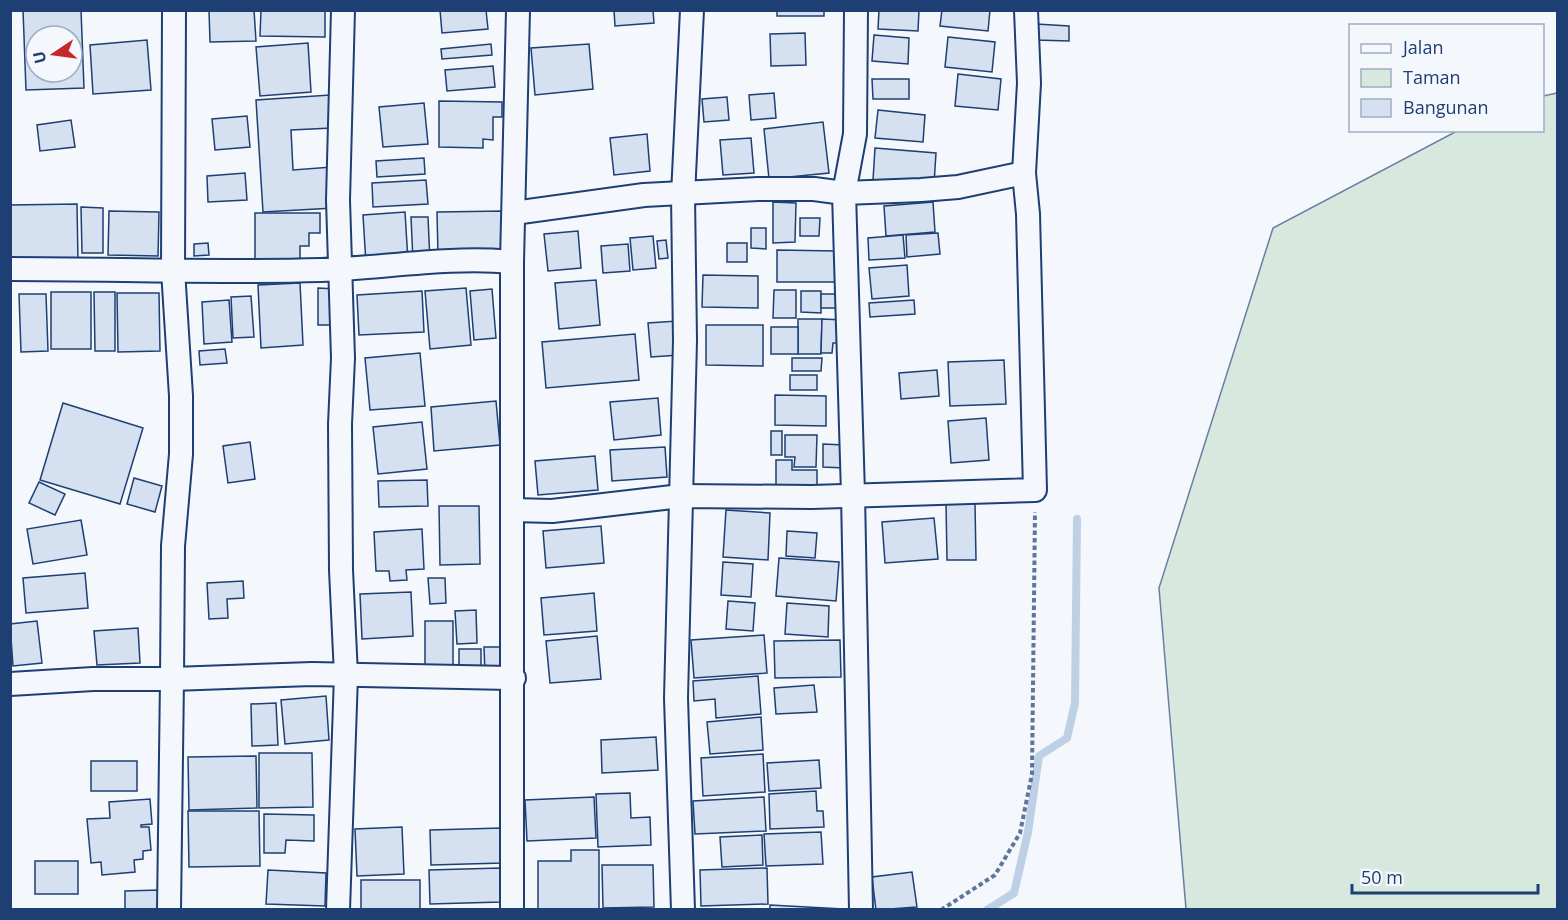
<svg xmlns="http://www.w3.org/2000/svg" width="1568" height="920" viewBox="0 0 1568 920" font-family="'Open Sans',sans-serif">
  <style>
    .green { fill: #d7e8df; stroke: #687fa3; stroke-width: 1.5 }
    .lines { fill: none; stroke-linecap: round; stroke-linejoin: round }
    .stream { stroke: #bed0e5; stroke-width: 8 }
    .building { fill: #d5e0f0; stroke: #1d3f73; stroke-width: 1.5; fill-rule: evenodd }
    .street-casing { stroke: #1d3f73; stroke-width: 26 }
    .path { stroke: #5e769c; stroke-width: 4; stroke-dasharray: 4.5 3; stroke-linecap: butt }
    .street { stroke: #f4f7fb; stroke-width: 22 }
  </style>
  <rect width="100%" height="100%" fill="#f4f7fb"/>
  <polygon class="green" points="1557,93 1557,909 1186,909 1159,588 1273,228 1457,131 1542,130 1543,96"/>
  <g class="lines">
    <polyline class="stream" points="987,910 1014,893 1028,832 1039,756 1067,738 1075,703 1077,519"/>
  </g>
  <g class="building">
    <path d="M 23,10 L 81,10 L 84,88 L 26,90 ZM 36,36 L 72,36 L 72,72 L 36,72 Z"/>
    <polygon points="209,10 254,10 256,41 210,42"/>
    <polygon points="261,10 325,10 325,37 260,36"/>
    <polygon points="440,10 486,10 488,29 442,33"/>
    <polygon points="614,10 653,10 654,23 615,26"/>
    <rect x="777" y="10" width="47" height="6"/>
    <polygon points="879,10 919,10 918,31 878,29"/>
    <polygon points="942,10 990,10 988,31 940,26"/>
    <polygon points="1036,24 1069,26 1069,41 1035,40"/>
    <polygon points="805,33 806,65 771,66 770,34"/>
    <polygon points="874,35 909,38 908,64 872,61"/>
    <polygon points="948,37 995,42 992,72 945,67"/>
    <polygon points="147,40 151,90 93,94 90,45"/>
    <polygon points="308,43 311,92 260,96 256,47"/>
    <polygon points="491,44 492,55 442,59 441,49"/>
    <polygon points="589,44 593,89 535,95 531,48"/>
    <polygon points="493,66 495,87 447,91 445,70"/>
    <polygon points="958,74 1001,79 998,110 955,106"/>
    <polygon points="872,79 909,79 909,99 873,99"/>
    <polygon points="774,93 776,118 751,120 749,95"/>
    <polygon points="330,95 332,128 291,130 293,170 332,167 334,208 263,212 256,100"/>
    <polygon points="727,97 729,120 704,122 702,99"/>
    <polygon points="439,101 502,102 502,117 493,117 493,140 483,139 483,148 439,147"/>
    <polygon points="424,103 428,144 383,147 379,107"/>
    <polygon points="878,110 925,115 923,142 875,138"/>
    <polygon points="247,116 250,147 215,150 212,119"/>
    <polygon points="71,120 75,147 40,151 37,125"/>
    <polygon points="823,122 829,173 769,179 764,129"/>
    <polygon points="647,134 650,171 614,175 610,138"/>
    <polygon points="751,138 754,173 723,175 720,140"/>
    <polygon points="875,148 936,153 934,184 873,180"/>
    <polygon points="424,158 425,174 377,177 376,161"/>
    <polygon points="245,173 247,200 208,202 207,176"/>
    <polygon points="426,180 428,204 373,207 372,183"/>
    <polygon points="773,202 796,203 795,242 773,243"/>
    <polygon points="933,202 935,232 886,236 884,206"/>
    <polygon points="77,204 78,261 11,262 10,205"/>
    <polygon points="81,207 103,208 103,253 82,253"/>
    <polygon points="109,211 159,212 158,256 108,255"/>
    <polygon points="504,211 504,255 438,255 437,212"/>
    <polygon points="405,212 408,261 366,264 363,215"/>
    <polygon points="255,213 320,213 320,233 309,233 309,246 300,246 300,259 255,259"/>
    <polygon points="411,217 428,217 430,261 413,261"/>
    <polygon points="800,218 820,218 819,236 800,236"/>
    <polygon points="751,228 766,228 766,249 751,248"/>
    <polygon points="578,231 581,268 548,271 544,234"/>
    <polygon points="938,233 940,254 907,257 906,235"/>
    <polygon points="903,235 905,258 869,260 868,238"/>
    <polygon points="653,236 656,268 633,270 630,238"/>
    <polygon points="666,240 668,258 659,259 657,241"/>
    <polygon points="208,243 209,255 194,256 194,244"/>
    <rect x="727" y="243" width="20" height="19"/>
    <polygon points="628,244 630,271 603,273 601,246"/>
    <polygon points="777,250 837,251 837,282 777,282"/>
    <polygon points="907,265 909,296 872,299 869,268"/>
    <polygon points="703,275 758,276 758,308 702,307"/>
    <polygon points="596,280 600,325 559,329 555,283"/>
    <polygon points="300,283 303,345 261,348 258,285"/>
    <polygon points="318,288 336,289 336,325 318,325"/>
    <polygon points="466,288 471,345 430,349 425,291"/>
    <polygon points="492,289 496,338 474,340 470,291"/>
    <polygon points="774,290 796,290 796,318 773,318"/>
    <polygon points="422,291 424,332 359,335 357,295"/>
    <polygon points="801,291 821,291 821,313 801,312"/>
    <rect x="51" y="292" width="40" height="57"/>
    <polygon points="94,292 115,292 115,351 95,351"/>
    <polygon points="117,293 159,293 160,351 118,352"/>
    <polygon points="19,294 46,294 48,351 21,352"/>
    <rect x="821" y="294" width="17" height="14"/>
    <polygon points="251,296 254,337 233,338 231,297"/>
    <polygon points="229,300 232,342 204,344 202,302"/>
    <polygon points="914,300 915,314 870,317 869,303"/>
    <polygon points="798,319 822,319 821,354 798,354"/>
    <polygon points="822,319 844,320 844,343 833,343 832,353 821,353"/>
    <polygon points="677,321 680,355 651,357 648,323"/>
    <polygon points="706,325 763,325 763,366 706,365"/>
    <rect x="771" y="327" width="27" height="27"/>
    <polygon points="635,334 639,380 546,388 542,342"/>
    <polygon points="225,349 227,363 200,365 199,351"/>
    <polygon points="420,353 425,406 370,410 365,358"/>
    <polygon points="792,358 822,358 821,371 792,371"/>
    <polygon points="1004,360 1006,404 950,406 948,362"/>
    <polygon points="937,370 939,396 901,399 899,373"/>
    <rect x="790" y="375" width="27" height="15"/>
    <polygon points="775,395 826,396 826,426 775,425"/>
    <polygon points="658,398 661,435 614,440 610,402"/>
    <polygon points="496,401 500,445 434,451 431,407"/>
    <polygon points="63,403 143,428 120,504 40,480"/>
    <polygon points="986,418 989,460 951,463 948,421"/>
    <polygon points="422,422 427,469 378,474 373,427"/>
    <rect x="771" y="431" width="11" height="24"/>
    <polygon points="785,435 817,435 816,467 794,467 795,457 785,457"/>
    <polygon points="250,442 255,479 228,483 223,446"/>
    <polygon points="823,444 844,445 844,468 823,467"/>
    <polygon points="665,447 667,477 612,481 610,450"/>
    <polygon points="595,456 598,490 538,495 535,461"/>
    <polygon points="776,460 792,460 792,470 817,470 817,485 776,485"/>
    <polygon points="134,478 162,486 155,512 127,504"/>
    <polygon points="427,480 428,506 379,507 378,481"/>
    <polygon points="39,482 65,494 55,515 29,503"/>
    <polygon points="946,503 975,503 976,560 947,560"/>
    <polygon points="439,506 479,506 480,564 440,565"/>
    <polygon points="726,510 770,513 768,560 723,557"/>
    <polygon points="934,518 938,559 885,563 882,522"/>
    <polygon points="81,520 87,555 33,564 27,529"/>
    <polygon points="601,526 604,563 546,568 543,531"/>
    <polygon points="422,529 424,569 406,570 407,580 390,581 389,571 376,571 374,532"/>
    <polygon points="787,531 817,533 815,558 786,556"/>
    <polygon points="779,558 839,562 836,601 776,596"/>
    <polygon points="723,562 753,564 751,597 721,595"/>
    <polygon points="85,573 88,608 26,613 23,578"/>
    <polygon points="428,578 445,578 446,603 430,604"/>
    <polygon points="243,581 244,598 227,599 228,618 209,619 207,583"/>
    <polygon points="411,592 413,636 362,639 360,594"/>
    <polygon points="594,593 597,631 544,635 541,598"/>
    <polygon points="728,601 755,603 753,631 726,629"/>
    <polygon points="787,603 829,606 828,637 785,634"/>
    <polygon points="476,610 477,643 457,644 455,611"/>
    <polygon points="37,621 42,663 13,666 10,624"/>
    <rect x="425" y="621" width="28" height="51"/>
    <polygon points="138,628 140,663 97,665 94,631"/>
    <polygon points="764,635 767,673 694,678 691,640"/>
    <polygon points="597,636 601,679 550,683 546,641"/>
    <polygon points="840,640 841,677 775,678 774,641"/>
    <polygon points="484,647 503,647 504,673 485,674"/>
    <polygon points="459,649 481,649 481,671 459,670"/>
    <polygon points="758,676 761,714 716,718 715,699 694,701 693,681"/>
    <polygon points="814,685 817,712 776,714 774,688"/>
    <polygon points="326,696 329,740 285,744 281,700"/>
    <polygon points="276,703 278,745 252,746 251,704"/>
    <polygon points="761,717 763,750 710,754 707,722"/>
    <polygon points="656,737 658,770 602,773 601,740"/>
    <polygon points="259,753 312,753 313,807 259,808"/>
    <polygon points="763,754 765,792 703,796 701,758"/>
    <polygon points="256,756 257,808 189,810 188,757"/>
    <polygon points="819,760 821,788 769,791 767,763"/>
    <rect x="91" y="761" width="46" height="30"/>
    <polygon points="816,791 817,811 823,811 824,827 770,829 769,794"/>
    <polygon points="630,793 631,818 650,817 651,845 598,847 596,794"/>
    <polygon points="594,797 596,838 527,841 525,800"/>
    <polygon points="764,797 766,831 695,834 693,801"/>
    <polygon points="150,799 152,824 141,825 141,827 149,827 151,850 143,851 143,859 134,860 135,872 102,875 101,862 91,863 87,819 110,818 109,802"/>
    <polygon points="188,811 259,811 260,866 189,867"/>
    <polygon points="264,814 314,815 314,841 286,840 285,853 264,853"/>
    <polygon points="402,827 404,874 357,876 355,829"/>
    <polygon points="502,828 503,863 431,865 430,830"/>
    <polygon points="821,832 823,864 766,866 764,834"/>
    <polygon points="762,835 763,865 722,867 720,837"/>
    <polygon points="571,850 599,850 599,910 538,910 538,861 571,861"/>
    <rect x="35" y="861" width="43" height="33"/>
    <polygon points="602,865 653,865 654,907 603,908"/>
    <polygon points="500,868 501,902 430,904 429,870"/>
    <polygon points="767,868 768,904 701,906 700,870"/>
    <polygon points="268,870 326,873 325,906 266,904"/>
    <polygon points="912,872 917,907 876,910 872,877"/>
    <rect x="361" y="880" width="59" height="30"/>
    <polygon points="159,890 160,910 125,910 125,891"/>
    <polygon points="770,905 843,909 843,910 770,910"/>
  </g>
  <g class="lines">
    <defs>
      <g id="street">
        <polyline points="174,10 173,270 181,396 181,454 173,546 172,679 312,674 514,678"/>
        <polyline points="856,10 855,134 844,193 853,494 861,910"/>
        <polyline points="1024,173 1029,83 1026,10"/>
        <path d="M 10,269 C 114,269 217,273 321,270 C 384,268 448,256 512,262"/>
        <polyline points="512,510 552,511 681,496 812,497 1035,490 1028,214 1024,173 958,187 921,190 844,193 814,189 758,189 644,195 514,213"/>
        <polyline points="10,684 93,679 172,679 169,910"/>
        <polyline points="338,910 346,675 341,570 340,424 343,358 338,200 343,10"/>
        <polyline points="512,910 512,262 518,10"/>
        <polyline points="683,910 676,698 685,341 683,195 692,10"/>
      </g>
    </defs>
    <use href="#street" class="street-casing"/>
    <polyline class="path" points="941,910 995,875 1020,833 1032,774 1035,512"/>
    <use href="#street" class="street"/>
  </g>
  <rect width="1568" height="920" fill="none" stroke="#1d3f73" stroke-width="24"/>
  <rect x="1349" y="24" width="195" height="108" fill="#f4f7fb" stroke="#9eadc5" stroke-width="1.5"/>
  <rect x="1361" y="44" width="30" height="9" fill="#f4f7fb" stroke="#9eadc5" stroke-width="1.5"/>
  <text x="1403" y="54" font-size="18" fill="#1d3f73">Jalan</text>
  <rect x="1361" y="69" width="30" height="18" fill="#d7e8df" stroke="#9eadc5" stroke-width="1.5"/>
  <text x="1403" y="84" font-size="18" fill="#1d3f73">Taman</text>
  <rect x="1361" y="99" width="30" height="18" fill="#d5e0f0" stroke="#9eadc5" stroke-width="1.5"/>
  <text x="1403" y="114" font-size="18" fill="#1d3f73">Bangunan</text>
  <g transform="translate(54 54) rotate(257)"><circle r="28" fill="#f4f7fb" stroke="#9eadc5" stroke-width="1.5"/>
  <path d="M0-4.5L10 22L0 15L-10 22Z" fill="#c62828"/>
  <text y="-9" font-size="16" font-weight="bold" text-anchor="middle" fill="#1d3f73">U</text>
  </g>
  <path d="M1352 884v9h186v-9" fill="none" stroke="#1d3f73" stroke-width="3"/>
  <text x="1361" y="884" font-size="18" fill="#1d3f73" stroke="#f4f7fb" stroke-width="4.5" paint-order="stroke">50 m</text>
</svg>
